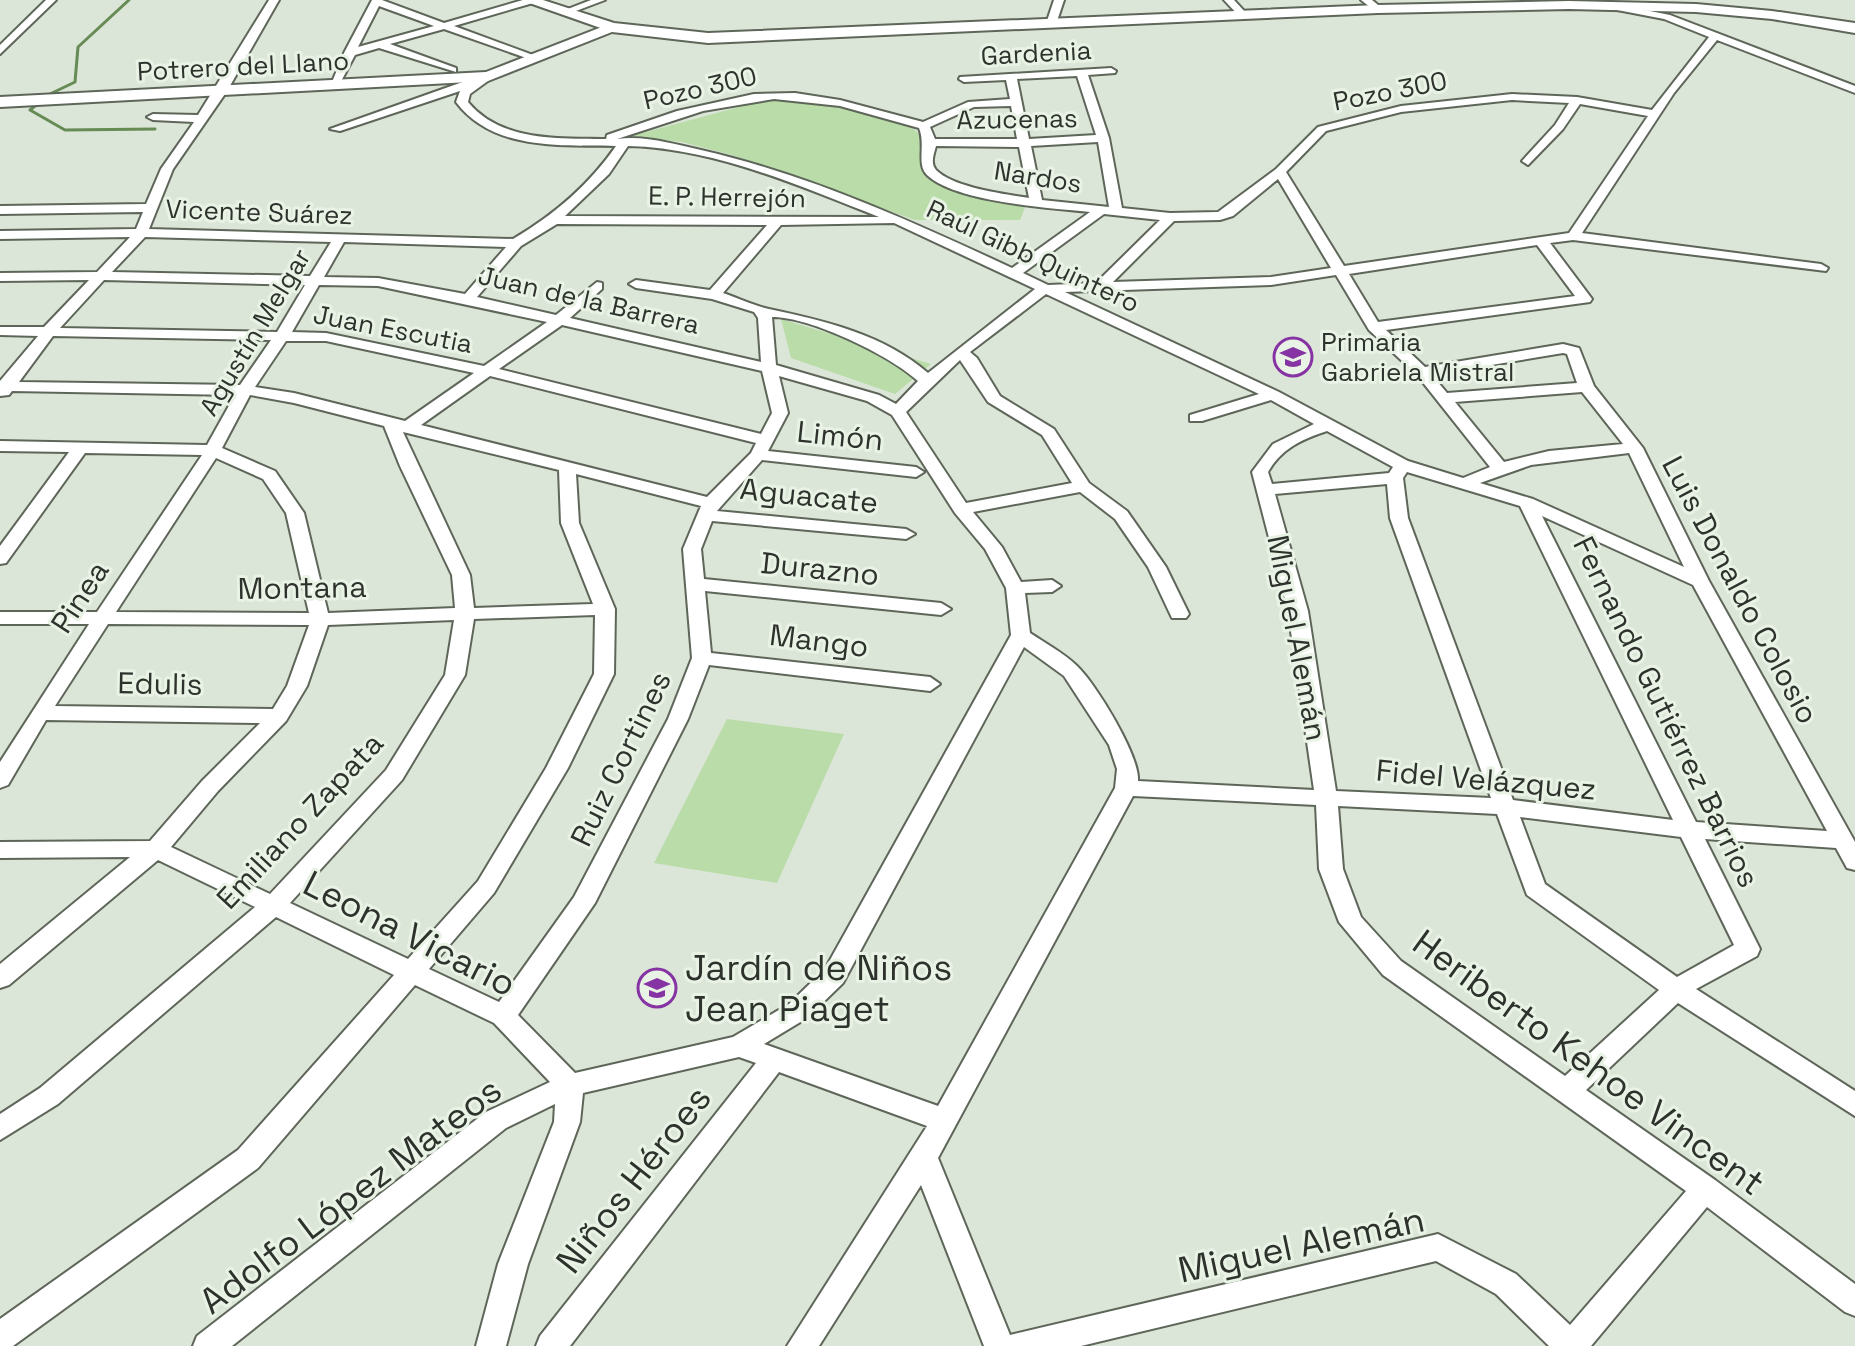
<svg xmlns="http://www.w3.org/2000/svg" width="1855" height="1346" viewBox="0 0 1855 1346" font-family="'Space Grotesk',sans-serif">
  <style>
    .green { fill: #b9dca9 }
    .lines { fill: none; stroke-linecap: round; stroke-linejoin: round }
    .stream { stroke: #668b54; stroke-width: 3 }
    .street-casing { stroke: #5e665a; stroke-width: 4 }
    .secondary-casing { stroke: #5e665a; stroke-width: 4 }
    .primary-casing { stroke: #5e665a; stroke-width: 4 }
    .street { fill: #fff; fill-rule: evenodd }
    .secondary { fill: #fff; fill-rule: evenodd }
    .primary { fill: #fff; fill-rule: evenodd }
    .labels { text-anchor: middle; stroke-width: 6; stroke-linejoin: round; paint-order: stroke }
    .far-street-label { font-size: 26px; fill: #2e322d; stroke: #e9f3e5 }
    .far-poi-label { font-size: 26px; fill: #2e322d; stroke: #e9f3e5; text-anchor: start }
    .street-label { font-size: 30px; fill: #2e322d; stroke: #e9f3e5 }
    .near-street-label { font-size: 36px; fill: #2e322d; stroke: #e9f3e5 }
    .near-poi-label { font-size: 36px; fill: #2e322d; stroke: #e9f3e5; text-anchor: start }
  </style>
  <rect width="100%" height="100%" fill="#dce6d8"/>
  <g class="green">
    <path d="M 765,100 C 793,100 901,113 917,132 C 925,142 921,161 923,174 L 942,184 L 1026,205 L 1020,220 L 915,220 L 732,155 L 682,142 L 631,136 Z"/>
    <polygon points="781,319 931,364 895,394 791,358"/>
    <polygon points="727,719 844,734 777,883 654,863"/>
  </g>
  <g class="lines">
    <polyline class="stream" points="129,0 78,47 75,82 50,94 30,110 65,130 155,129"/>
    <defs>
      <g id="street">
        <polygon points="46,0 56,0 0,54 0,45"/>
        <path d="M 269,0 L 279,0 L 227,91 L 173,169 L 149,229 L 513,239 C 554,215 589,185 616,146 C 561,145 493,151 456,102 L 460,91 L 340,131 L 330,129 L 488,73 L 493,76 L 492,78 L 470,94 L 468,102 C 501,142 559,138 606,139 L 607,135 L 677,111 L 754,94 L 795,93 L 840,100 L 923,122 L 968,102 L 1010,99 L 1006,80 L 964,82 L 959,79 L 960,77 L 1111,68 L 1116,71 L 1115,73 L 1088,75 L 1109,138 L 1122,208 L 1170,213 L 1218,212 L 1276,169 L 1318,127 L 1401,106 L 1512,94 L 1577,97 L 1652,110 L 1709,37 L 1664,19 L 1607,8 L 1610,3 L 1670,15 L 1855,86 L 1855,93 L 1717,40 L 1674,93 L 1582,233 L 1821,264 L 1828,268 L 1826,271 L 1573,240 L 1550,243 L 1592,299 L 1590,302 L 1386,330 L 1425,367 L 1563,344 L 1579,348 L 1594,386 L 1643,448 L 1709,581 L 1855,842 L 1855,870 L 1847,868 L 1836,848 L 1705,839 L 1760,949 L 1757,956 L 1696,989 L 1855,1091 L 1855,1116 L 1678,1003 L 1586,1090 L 1715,1180 L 1855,1284 L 1855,1316 L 1845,1312 L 1707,1207 L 1591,1346 L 1549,1346 L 1496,1294 L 1436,1261 L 1081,1346 L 984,1346 L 921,1185 L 819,1346 L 787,1346 L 927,1126 L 779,1072 L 570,1346 L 536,1346 L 540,1336 L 756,1063 L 739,1057 L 583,1093 L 580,1122 L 528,1264 L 506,1346 L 476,1346 L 498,1264 L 554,1122 L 555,1104 L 506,1128 L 232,1346 L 193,1346 L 197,1336 L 486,1112 L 550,1082 L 494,1023 L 415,985 L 258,1168 L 13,1346 L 0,1346 L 0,1319 L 238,1150 L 394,975 L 276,917 L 58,1104 L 0,1140 L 0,1114 L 40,1088 L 255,907 L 158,860 L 9,985 L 0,988 L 0,964 L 130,857 L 0,858 L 0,842 L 150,841 L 202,781 L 260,723 L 46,720 L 8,785 L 0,788 L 0,762 L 89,624 L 0,624 L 0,612 L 97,612 L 202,455 L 85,453 L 6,563 L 0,564 L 0,546 L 69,452 L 0,451 L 0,441 L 207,445 L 235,395 L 12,391 L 9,395 L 0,396 L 0,381 L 38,336 L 0,335 L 0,327 L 44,327 L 89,280 L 0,281 L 0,273 L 97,272 L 130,237 L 0,239 L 0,231 L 136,229 L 143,212 L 0,214 L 0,206 L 146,204 L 161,169 L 194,122 L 153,120 L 147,117 L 153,114 L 198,115 ZM 1077,76 L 1096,135 L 1029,139 L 1017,79 ZM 774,99 L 840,106 L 919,128 C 926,145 916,164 927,175 C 955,202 1050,208 1090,212 L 1012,268 C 911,221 810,175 701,150 C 674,144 644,135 617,139 L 703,111 ZM 1512,100 L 1569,103 L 1555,125 L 1522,161 L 1528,165 L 1563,129 L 1580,104 L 1648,116 L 1569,233 L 1344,266 L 1286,172 L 1326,131 L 1401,112 ZM 1011,106 L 1017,139 L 935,139 L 930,127 L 974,107 ZM 1098,142 L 1109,207 L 1042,200 L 1031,146 ZM 628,146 C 714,148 800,186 879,217 L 565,216 L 609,174 ZM 936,146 L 1019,147 L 1029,198 C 1005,194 954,188 936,170 C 930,163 934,154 936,146 ZM 1278,179 L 1331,268 L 1271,277 L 1113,282 L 1174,221 L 1220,220 L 1233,216 ZM 1104,214 L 1160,220 L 1096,283 L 1048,285 L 1023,273 ZM 894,223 L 1035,289 L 928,373 C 883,334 825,321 769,309 C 755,306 738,298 723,293 L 781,225 ZM 557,224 L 767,225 L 710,290 L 636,280 L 629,284 L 636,288 L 712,299 L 754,312 L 758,318 L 761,362 L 570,318 L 602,289 L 602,283 L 597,282 L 556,315 L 477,297 L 521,246 ZM 145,237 L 331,242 L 310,276 L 112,272 ZM 344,242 L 506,247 L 465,294 L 378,278 L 324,277 ZM 1537,245 L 1575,296 L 1378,322 L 1349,274 ZM 1336,275 L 1369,330 L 1417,375 L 1490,467 L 1463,478 L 1408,461 L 1279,392 L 1065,292 L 1271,285 ZM 104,280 L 305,285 L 277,332 L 60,328 ZM 319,285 L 378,286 L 547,322 L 484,366 L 326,333 L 292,332 ZM 1046,294 L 1259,394 L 1190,415 L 1190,421 L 1202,421 L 1271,400 L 1314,424 L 1273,444 L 1252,472 L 1288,611 L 1314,790 L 1138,781 C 1140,756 1096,684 1077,666 C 1064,653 1045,643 1030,633 L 1025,593 L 1052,592 L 1061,586 L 1052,580 L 1021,582 L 1002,547 L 973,512 L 1080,492 L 1115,519 L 1148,567 L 1172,618 L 1186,618 L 1189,614 L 1166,567 L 1127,511 L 1089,483 L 1054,429 L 1000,396 L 977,358 L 970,352 ZM 772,317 C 811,317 889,355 918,381 L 896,404 L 879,395 L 776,365 ZM 562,325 L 762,371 L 772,413 L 761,434 L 499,369 ZM 53,336 L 271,340 L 240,385 L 19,382 ZM 286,341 L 326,341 L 474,373 L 405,421 L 294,393 L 255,387 ZM 1563,353 L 1567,354 L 1577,383 L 1447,393 L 1432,375 ZM 960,360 L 988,402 L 1042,435 L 1072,483 L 966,503 L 906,412 ZM 490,376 L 756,443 L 751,453 L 707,497 L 421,425 ZM 779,376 L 867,401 L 892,415 L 955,513 L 985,549 L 1006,588 L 1011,635 L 825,969 L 789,1004 L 733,1037 L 575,1073 L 518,1015 L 595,903 L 688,719 L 709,665 L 930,691 L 940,684 L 930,677 L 711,653 L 705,591 L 941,615 L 951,609 L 941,603 L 704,579 L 701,549 L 712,521 L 906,539 L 915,534 L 906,529 L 717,511 L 762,460 L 916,477 L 924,472 L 916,467 L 768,451 L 788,413 ZM 1582,392 L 1623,444 L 1549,451 L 1504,462 L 1455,402 ZM 250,395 L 294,403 L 384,426 L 400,466 L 452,575 L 455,608 L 328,613 L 304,513 L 275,471 L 222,448 ZM 1327,431 L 1393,467 L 1389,473 L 1272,484 L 1268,472 C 1281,449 1302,439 1327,431 ZM 403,432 L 559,470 L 561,523 L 593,604 L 474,608 L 470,575 ZM 1629,453 L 1684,567 L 1533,499 L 1480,483 L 1531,465 ZM 216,458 L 263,479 L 286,513 L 309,613 L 116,612 ZM 1407,472 L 1520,506 L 1673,820 L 1513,800 L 1408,518 L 1403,478 ZM 576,474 L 701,506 L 683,549 L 692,658 L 668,719 L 574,897 L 499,1002 L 429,969 L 494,893 L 568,768 L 614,674 L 615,609 L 579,523 ZM 1387,484 L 1390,518 L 1491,798 L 1336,791 L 1308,611 L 1275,494 ZM 1542,516 L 1693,585 L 1827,831 L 1696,822 ZM 595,615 L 594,674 L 546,768 L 478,881 L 408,959 L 290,903 L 402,780 L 465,675 L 474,619 ZM 454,620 L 445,675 L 386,770 L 270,894 L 171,847 L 218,791 L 286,721 L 307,686 L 328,625 ZM 108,624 L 309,625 L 287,686 L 273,709 L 55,706 ZM 1024,647 L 1064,676 L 1109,745 L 1117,769 L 1115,788 L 938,1106 L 764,1044 L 807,1018 L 843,983 ZM 1133,796 L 1316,805 L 1319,869 L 1339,922 L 1383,975 L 1686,1191 L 1570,1325 L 1516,1274 L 1438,1234 L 1010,1335 L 938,1158 ZM 1338,806 L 1497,814 L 1527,895 L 1659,990 L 1565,1076 L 1401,961 L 1361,917 L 1343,869 ZM 1520,817 L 1681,837 L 1734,945 L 1677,977 L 1545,884 Z"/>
        <path d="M 372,0 L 382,0 L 444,23 L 523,0 L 534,0 L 533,3 L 454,26 L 541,58 L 532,60 L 444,29 L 390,44 L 456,68 L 456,72 L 379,48 L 355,55 L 338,87 L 330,87 L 344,53 ZM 379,6 L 434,26 L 358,47 Z"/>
        <polygon points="591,0 605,0 568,14 560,12"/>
        <polygon points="1054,0 1064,0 1056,24 1051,27 1046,24"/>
        <polygon points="1224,0 1234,0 1246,13 1246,17 1240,17"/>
        <polygon points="1361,0 1372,0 1383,9 1375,11"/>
      </g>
      <polygon id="secondary" points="612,23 619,27 617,30 488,81 0,107 0,97 486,72"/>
      <polygon id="primary" points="521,0 543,0 614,23 708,33 1378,5 1569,1 1696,4 1772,11 1855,23 1855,33 1772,19 1696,12 1569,9 1378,13 708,43 612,32"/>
    </defs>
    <use href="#street" class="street-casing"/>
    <use href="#secondary" class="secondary-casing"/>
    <use href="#primary" class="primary-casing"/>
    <use href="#street" class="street"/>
    <use href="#secondary" class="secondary"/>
    <use href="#primary" class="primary"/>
  </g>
  <defs>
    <symbol id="school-ring" viewBox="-11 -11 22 22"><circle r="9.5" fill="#e9f3e5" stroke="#8634a3" stroke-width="1.5"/><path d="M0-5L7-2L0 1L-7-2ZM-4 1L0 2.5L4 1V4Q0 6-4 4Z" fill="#8634a3"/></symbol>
  </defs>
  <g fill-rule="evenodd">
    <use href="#school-ring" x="1271" y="335" width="44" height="44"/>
    <use href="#school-ring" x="635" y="966" width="44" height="44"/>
  </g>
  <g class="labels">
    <g class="far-street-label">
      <text transform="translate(1036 53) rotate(-3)" y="9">Gardenia</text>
      <text transform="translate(243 66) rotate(-3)" y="9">Potrero del Llano</text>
      <text transform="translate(700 88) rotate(-13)" y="9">Pozo 300</text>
      <text transform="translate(1390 91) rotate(-11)" y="9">Pozo 300</text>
      <text transform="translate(1017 119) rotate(-1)" y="9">Azucenas</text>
      <text transform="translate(1038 177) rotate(9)" y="9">Nardos</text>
      <text transform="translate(727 197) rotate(1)" y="9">E. P. Herrejón</text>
      <text transform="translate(259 212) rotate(2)" y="9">Vicente Suárez</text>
      <text transform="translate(1033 256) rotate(25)" y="9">Raúl Gibb Quintero</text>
      <text transform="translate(589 300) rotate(13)" y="9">Juan de la Barrera</text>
      <text transform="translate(393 329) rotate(11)" y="9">Juan Escutia</text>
      <text transform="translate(255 332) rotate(-59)" y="9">Agustín Melgar</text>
    </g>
    <g class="far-poi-label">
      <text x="1321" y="351">Primaria<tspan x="1321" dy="30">Gabriela Mistral</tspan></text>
    </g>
    <g class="street-label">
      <text transform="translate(840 436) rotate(6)" y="10">Limón</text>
      <text transform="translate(809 496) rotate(6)" y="10">Aguacate</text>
      <text transform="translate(820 569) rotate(6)" y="10">Durazno</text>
      <text transform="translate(302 588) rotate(-1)" y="10">Montana</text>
      <text transform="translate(1740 590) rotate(62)" y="10">Luis Donaldo Colosio</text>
      <text transform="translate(80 597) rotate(-57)" y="10">Pinea</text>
      <text transform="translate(1297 638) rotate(79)" y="10">Miguel Alemán</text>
      <text transform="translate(819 641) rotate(7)" y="10">Mango</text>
      <text transform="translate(160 684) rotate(1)" y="10">Edulis</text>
      <text transform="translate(1666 712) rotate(64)" y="10">Fernando Gutiérrez Barrios</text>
      <text transform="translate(621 759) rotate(-64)" y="10">Ruiz Cortines</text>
      <text transform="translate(1486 780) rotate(5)" y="10">Fidel Velázquez</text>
      <text transform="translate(300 821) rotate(-47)" y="10">Emiliano Zapata</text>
    </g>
    <g class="near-street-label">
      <text transform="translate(410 933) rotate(27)" y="13">Leona Vicario</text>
      <text transform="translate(1589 1062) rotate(36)" y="13">Heriberto Kehoe Vincent</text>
      <text transform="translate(633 1179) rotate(-52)" y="13">Niños Héroes</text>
      <text transform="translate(350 1195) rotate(-37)" y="13">Adolfo López Mateos</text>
      <text transform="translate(1301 1244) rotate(-12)" y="13">Miguel Alemán</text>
    </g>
    <g class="near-poi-label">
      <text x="685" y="980">Jardín de Niños<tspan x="685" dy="41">Jean Piaget</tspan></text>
    </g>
  </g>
</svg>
